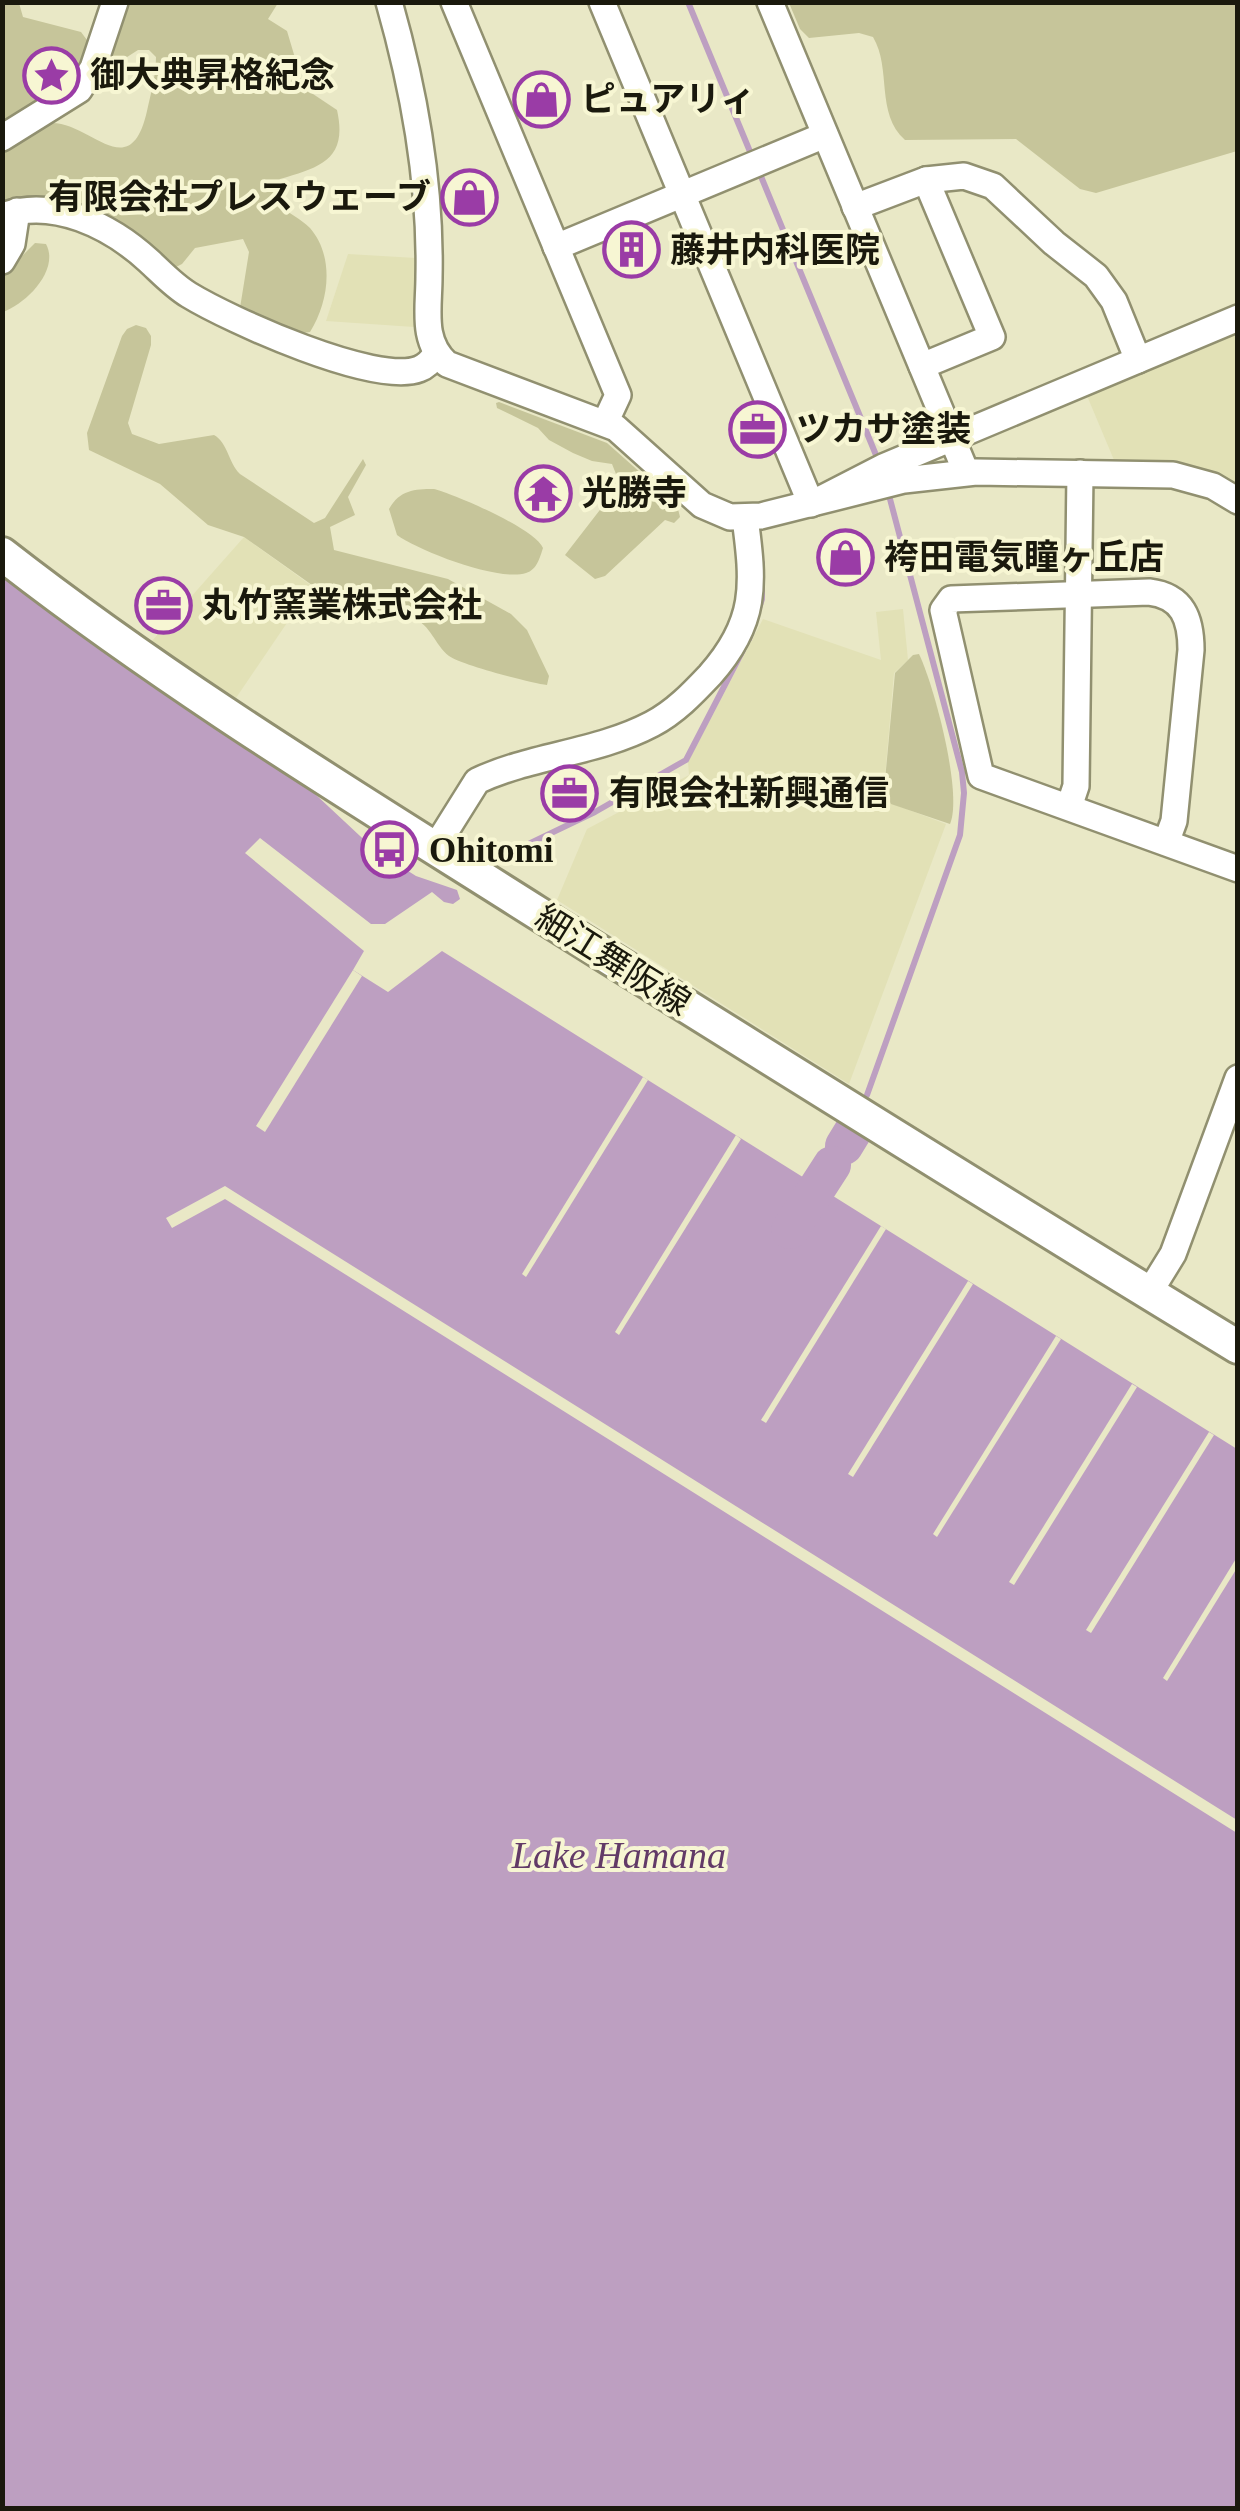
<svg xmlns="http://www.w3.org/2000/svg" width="1240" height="2511" viewBox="0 0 1240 2511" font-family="'Times New Roman','Noto Sans JP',serif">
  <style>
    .built { fill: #e2e1b6 }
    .green { fill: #c6c59a }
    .water { fill: #bd9fc1 }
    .pier { fill: #e9e8c6 }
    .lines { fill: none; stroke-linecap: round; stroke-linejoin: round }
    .stream { stroke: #bd9fc1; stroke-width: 6 }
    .river { stroke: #bd9fc1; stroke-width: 38 }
    .minor-casing { stroke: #919070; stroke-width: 30 }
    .major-casing { stroke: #919070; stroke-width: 38 }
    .minor { stroke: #fff; stroke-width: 25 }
    .major { stroke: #fff; stroke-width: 32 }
    .labels { text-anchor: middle; stroke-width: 8; stroke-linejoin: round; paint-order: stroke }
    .poi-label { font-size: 35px; font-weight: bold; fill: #1a190d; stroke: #f7f6d3; text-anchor: start }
    .street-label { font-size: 35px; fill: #1a190d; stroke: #f7f6d3 }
    .water-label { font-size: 38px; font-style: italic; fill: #623a67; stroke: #f7f6d3 }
  </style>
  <rect width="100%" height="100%" fill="#e9e8c6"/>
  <g class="built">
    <polygon points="348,254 416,258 414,327 326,321"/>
    <polygon points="1237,327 1237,485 1218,475 1174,462 1114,460 1085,391"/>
    <polygon points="244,537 312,586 236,698 151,642"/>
    <polygon points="903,609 908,660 894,673 883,800 946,824 849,1084 557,900 587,829 689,775 688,762 763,619 881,660 876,612"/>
  </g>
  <g class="green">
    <polygon points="3,3 19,3 23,17 81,32 90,44 80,76 3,129"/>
    <path d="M 123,3 L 278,3 L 268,19 L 287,31 L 304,88 L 337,110 C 348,159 321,167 280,179 L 275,187 L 278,204 C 288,213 301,219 310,228 C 335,257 329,302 310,332 L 296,334 L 240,308 L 249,252 L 243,239 L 195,248 L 182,264 L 174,268 L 153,253 L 3,208 L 3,148 C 16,140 35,123 51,123 C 91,122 130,186 147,111 C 151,93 156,75 156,57 L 149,50 L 138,50 L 113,66 L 104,63 Z"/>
    <path d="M 789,3 L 1237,3 L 1237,151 L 1096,193 L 1080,189 L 1016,139 L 905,140 C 875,113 892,69 873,37 L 859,33 L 809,38 L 800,29 Z"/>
    <path d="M 35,243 L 46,244 C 60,270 26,304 3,312 L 2,276 Z"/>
    <path d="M 136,325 L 146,328 L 151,336 L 151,345 L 128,423 L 132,434 L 159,444 L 214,435 C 228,443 228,462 240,474 L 314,523 L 325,518 L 363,459 L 366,465 L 348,497 L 355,515 L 330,527 L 334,550 L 448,579 L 511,614 L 527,630 L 549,676 L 547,685 C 530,683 462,665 449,656 C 434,644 432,626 412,617 C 389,607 365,617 343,607 L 244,537 L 208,525 L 160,484 L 89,450 L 87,433 L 122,336 L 127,329 Z"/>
    <polygon points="499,402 607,443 677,505 680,517 674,523 665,520 605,576 595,579 565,555 620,484 612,464 592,461 573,453 549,440 538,428 497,408 496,403"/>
    <path d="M 434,489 C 457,495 535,529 543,548 C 540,557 537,570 526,573 C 499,582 419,551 397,535 L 389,509 C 400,490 414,489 434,489 Z"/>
    <path d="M 919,654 C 934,685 963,794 950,824 L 891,804 L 884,791 L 895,673 L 913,655 Z"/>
  </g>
  <polygon class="water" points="2,572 230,733 228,737 314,793 375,850 416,876 457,890 460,899 453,904 444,902 432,892 385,924 371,924 260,838 245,853 364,951 353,970 388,992 442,951 1237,1449 1237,2508 3,2508"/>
  <g class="pier">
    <polygon points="353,970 362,976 265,1132 256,1126"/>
    <polygon points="643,1077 648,1080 526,1277 522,1274"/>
    <polygon points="736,1135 741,1139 619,1335 615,1332"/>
    <polygon points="225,1186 1237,1820 1237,1833 225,1199 172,1228 166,1218"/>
    <polygon points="881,1226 886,1229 766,1423 761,1420"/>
    <polygon points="968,1281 973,1284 853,1477 848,1474"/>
    <polygon points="1056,1336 1061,1339 937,1537 933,1534"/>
    <polygon points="1132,1384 1137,1387 1014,1585 1009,1582"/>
    <polygon points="1209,1432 1214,1435 1091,1633 1086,1630"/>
    <polygon points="1237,1557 1237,1568 1167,1681 1163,1678"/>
  </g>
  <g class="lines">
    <g class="stream">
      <polyline points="688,2 751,154"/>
      <polyline points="760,174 876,455"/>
      <polyline points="749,639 762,599 762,563"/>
      <polyline points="497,859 595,812 686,760 743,650"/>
      <polyline points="867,1095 960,835 964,793 962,772 890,499"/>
    </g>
    <g class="river">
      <polyline points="844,1146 855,1128"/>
      <polyline points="790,1230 832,1165"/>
    </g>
    <defs>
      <g id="minor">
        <path d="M 389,2 C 415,93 431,183 429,277 C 429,309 421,341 447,364 L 616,428 L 702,505 L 730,517 L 761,516 L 904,480 L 976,472 L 1173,475 L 1213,486 L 1238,501"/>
        <polyline points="454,2 618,395 605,423"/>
        <polyline points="602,2 811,504 883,467 1238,318"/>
        <polyline points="770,2 966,472"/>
        <polyline points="2,138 79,90 93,68 115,2"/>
        <polyline points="855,207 926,180 964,176 993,186 1054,243 1096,276 1114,301 1138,360"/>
        <path d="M 2,216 C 53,197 111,226 149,261 C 162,273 174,286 189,295 C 230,320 376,386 419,369 C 427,366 432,360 436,354"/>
        <polyline points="556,247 825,135"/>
        <polyline points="2,261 12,244 17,211"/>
        <polyline points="922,366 992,337 926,180"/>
        <polyline points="1069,807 1076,786 1080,473"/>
        <path d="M 1166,843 L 1174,821 L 1191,650 C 1191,619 1183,596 1149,592 L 951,599 L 943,610 L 981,776 L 1238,869"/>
        <path d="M 435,848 L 477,781 C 532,755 597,753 652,724 C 675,712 693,693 710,675 C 757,622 754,585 745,518"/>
        <polyline points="1149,1293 1173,1254 1238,1078"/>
      </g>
      <path id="major" d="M 2,554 C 171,686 356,798 536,912 C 769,1058 1002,1204 1238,1347"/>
    </defs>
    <use href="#minor" class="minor-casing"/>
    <use href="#major" class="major-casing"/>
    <use href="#minor" class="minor"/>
    <use href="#major" class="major"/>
  </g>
  <defs>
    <symbol id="sight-ring" viewBox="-11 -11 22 22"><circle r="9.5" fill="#f7f6d3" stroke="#9a3ca6" stroke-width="1.5"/><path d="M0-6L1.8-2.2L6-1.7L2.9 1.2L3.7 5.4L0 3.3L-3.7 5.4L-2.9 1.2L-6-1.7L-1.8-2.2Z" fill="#9a3ca6"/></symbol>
    <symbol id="shop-ring" viewBox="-11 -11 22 22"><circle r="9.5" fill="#f7f6d3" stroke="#9a3ca6" stroke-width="1.5"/><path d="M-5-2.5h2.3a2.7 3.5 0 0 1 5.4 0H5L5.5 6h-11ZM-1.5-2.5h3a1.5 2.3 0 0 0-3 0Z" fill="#9a3ca6"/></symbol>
    <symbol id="building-ring" viewBox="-11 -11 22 22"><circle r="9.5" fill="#f7f6d3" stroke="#9a3ca6" stroke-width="1.5"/><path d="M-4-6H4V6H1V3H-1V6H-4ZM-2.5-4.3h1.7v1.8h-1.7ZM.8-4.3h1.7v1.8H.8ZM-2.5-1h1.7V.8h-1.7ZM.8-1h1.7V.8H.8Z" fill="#9a3ca6"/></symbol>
    <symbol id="office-ring" viewBox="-11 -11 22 22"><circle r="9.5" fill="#f7f6d3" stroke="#9a3ca6" stroke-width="1.5"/><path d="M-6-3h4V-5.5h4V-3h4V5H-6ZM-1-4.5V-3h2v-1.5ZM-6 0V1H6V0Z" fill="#9a3ca6"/></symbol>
    <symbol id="temple-ring" viewBox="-11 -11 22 22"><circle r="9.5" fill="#f7f6d3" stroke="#9a3ca6" stroke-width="1.5"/><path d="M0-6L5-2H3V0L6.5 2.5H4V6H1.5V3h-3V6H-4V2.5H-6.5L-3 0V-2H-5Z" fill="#9a3ca6"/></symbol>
    <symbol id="bus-ring" viewBox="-11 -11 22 22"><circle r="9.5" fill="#f7f6d3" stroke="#9a3ca6" stroke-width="1.5"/><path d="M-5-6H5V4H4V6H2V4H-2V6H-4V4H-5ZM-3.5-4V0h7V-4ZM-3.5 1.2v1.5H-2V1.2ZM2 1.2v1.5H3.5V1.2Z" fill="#9a3ca6"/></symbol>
  </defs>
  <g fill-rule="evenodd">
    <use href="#sight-ring" x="20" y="44" width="63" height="63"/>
    <use href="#shop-ring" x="510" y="68" width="63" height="63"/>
    <use href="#shop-ring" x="438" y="166" width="63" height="63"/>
    <use href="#building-ring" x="600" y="218" width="63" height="63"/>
    <use href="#office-ring" x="726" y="398" width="63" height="63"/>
    <use href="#temple-ring" x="512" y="462" width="63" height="63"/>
    <use href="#shop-ring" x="814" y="526" width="63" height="63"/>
    <use href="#office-ring" x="132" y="574" width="63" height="63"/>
    <use href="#office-ring" x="538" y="762" width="63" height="63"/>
    <use href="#bus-ring" x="358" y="818" width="63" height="63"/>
  </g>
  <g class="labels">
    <g class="poi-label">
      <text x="90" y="87">御大典昇格紀念</text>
      <text x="581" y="111">ピュアリィ</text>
      <text x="431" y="209" text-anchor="end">有限会社プレスウェーブ</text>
      <text x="670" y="262">藤井内科医院</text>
      <text x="796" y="441">ツカサ塗装</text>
      <text x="582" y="505">光勝寺</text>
      <text x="884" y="569">袴田電気瞳ヶ丘店</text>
      <text x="202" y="617">丸竹窯業株式会社</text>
      <text x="609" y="805">有限会社新興通信</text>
      <text x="429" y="862">Ohitomi</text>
    </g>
    <g class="street-label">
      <text transform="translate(613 960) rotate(32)" y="12">細江舞阪線</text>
    </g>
    <g class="water-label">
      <text x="619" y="1868">Lake Hamana</text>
    </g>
  </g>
  <rect width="1240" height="2511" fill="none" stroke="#1a190d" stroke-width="10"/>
</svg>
